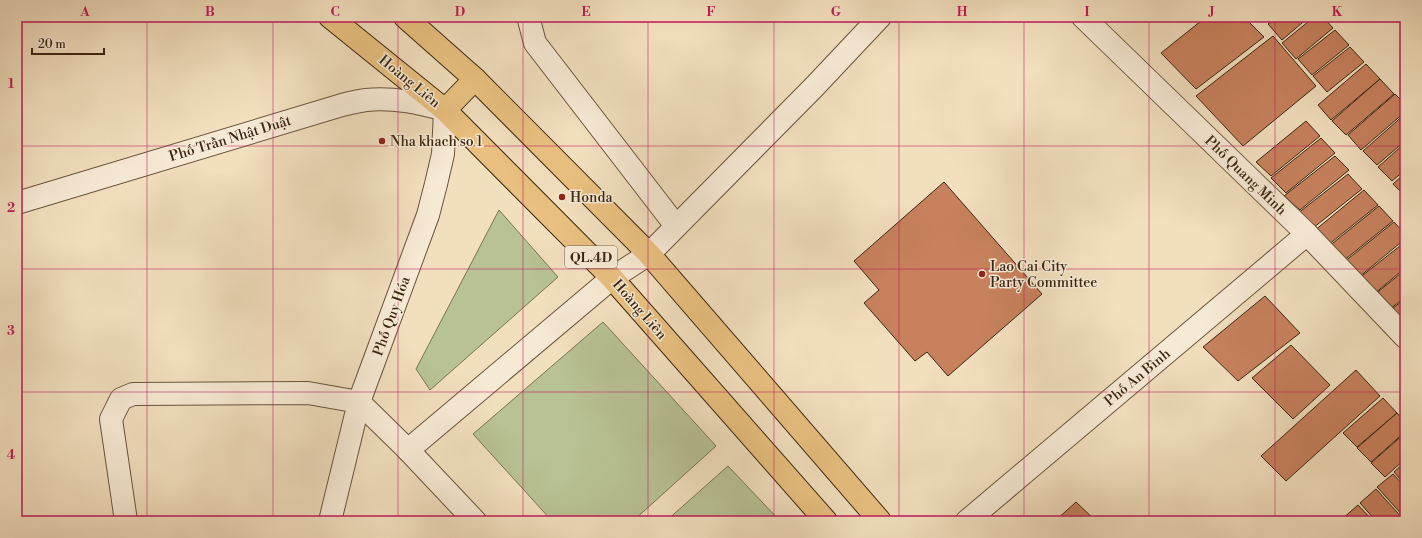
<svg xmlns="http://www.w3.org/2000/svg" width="1422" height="538" viewBox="0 0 1422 538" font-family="'Libre Bodoni',serif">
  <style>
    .green { fill: #b8c294; stroke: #7a7452 }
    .building { fill: #c7815d; stroke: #3b2611 }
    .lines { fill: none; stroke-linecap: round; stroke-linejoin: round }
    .minor-casing { stroke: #69543c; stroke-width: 24 }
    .tertiary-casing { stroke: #69543c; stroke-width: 24 }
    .primary-casing { stroke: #3b2611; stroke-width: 24 }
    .minor { stroke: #f7ead5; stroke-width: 22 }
    .tertiary { stroke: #f7ead5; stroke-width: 22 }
    .primary { stroke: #e9c07f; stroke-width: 22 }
    .grid { fill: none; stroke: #c2185b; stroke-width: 1; stroke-opacity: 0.55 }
    .poi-dot { fill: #8f2418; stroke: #f7ead5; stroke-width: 1.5 }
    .labels { text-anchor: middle; stroke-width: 3; stroke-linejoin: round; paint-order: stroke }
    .shield { fill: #f7ead5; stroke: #73614c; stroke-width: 1 }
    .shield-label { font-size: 13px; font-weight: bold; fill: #3b2611 }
    .street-label { font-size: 14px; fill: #3b2611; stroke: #f7ead5 }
    .poi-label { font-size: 14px; fill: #3b2611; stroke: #f7ead5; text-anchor: start }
    .neatline { fill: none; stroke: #c2185b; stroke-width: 1.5 }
    .grid-label { font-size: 13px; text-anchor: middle; font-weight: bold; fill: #c2185b }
  </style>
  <rect width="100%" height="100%" fill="#f2dfbe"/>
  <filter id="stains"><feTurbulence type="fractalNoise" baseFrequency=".005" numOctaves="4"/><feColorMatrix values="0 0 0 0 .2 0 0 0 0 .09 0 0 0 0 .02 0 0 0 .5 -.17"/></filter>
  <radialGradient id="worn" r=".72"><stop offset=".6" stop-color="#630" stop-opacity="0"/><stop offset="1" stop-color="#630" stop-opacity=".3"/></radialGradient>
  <g class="green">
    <polygon points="499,210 558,277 430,390 416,369"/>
    <polygon points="603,322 716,446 633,521 552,521 473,434"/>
    <polygon points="728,466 780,521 665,521 666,521"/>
  </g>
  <g class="building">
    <polygon points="1206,17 1244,17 1264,37 1196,89 1161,53"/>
    <polygon points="1277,17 1309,17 1282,40 1268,24"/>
    <polygon points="1314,17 1323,17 1333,28 1296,59 1282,43"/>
    <polygon points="1335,30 1349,45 1312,75 1298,59"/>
    <polygon points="1273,36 1316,86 1243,146 1196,96"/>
    <polygon points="1350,47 1364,62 1327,92 1313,76"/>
    <polygon points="1366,64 1380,79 1331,120 1318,105"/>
    <polygon points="1380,79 1394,94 1346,135 1332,121"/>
    <polygon points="1395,94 1405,104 1405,112 1361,150 1348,135"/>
    <polygon points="1405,114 1405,141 1377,165 1363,151"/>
    <polygon points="1306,121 1320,136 1271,176 1256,162"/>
    <polygon points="1321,138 1335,153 1286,193 1271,178"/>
    <polygon points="1405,143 1405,170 1392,181 1378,167"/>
    <polygon points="1335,156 1349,170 1300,210 1284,196"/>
    <polygon points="1405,173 1405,196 1393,184"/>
    <polygon points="1348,174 1362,189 1313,228 1297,214"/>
    <polygon points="944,182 1042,294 948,376 927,352 915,361 864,303 879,290 854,261"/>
    <polygon points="1364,190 1378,205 1328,245 1314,231"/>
    <polygon points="1379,206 1393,221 1343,261 1328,247"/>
    <polygon points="1394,222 1405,234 1405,239 1359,277 1344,262"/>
    <polygon points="1405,242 1405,268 1374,294 1358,279"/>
    <polygon points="1405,270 1405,297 1389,310 1374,295"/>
    <polygon points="1265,296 1300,333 1238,381 1203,347"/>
    <polygon points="1405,299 1405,325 1389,311"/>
    <polygon points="1291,345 1330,385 1293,419 1252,378"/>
    <polygon points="1356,370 1380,396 1286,481 1261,456"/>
    <polygon points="1383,398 1397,413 1357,447 1343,433"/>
    <polygon points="1397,413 1405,422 1405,432 1371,462 1357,448"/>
    <polygon points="1405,433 1405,459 1385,477 1371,463"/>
    <polygon points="1405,462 1405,485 1394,472"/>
    <polygon points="1393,474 1405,487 1405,518 1377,487"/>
    <polygon points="1376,489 1405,521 1376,521 1360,503"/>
    <polygon points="1076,502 1096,521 1055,521"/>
    <polygon points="1358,505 1373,521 1344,521 1342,519"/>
  </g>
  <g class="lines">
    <defs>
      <g id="minor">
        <polyline points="530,17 529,20 535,43 676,226"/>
        <polyline points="1083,17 1307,234 1405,337"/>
        <path d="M 17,203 L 342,105 C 350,103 358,101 366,100 C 393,97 419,103 445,110"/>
        <polyline points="408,450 612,278 649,254 815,86 880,17"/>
        <polyline points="126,521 111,419 121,399 133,394 308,393 359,402 408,450 475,521"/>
        <polyline points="967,521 1307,234"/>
      </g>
      <polyline id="tertiary" points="330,521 359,402 428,215 436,184 443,154 445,110"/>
      <g id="primary">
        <polyline points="330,17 445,110 612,278 826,521"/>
        <polyline points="405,17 475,79 649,254 880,521"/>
        <polyline points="445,110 475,79"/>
      </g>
    </defs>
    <use href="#minor" class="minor-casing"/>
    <use href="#tertiary" class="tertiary-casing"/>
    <use href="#primary" class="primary-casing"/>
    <use href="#minor" class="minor"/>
    <use href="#tertiary" class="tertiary"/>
    <use href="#primary" class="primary"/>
  </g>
  <path class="grid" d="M 147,17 L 147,521M 273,17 L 273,521M 398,17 L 398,521M 523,17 L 523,521M 648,17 L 648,521M 774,17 L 774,521M 899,17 L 899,521M 1024,17 L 1024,521M 1149,17 L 1149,521M 1275,17 L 1275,521M 17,146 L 1405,146M 17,269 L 1405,269M 17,392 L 1405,392"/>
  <g class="poi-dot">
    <circle cx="382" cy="141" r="4"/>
    <circle cx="562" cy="197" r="4"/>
    <circle cx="982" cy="274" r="4"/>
  </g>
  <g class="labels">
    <rect class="shield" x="565" y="246" width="52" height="22" rx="3"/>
    <g class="shield-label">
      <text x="591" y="262">QL.4D</text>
    </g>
    <g class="street-label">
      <text transform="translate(410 81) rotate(39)" y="5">Hoàng Liên</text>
      <text transform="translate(230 138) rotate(-17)" y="5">Phố Trần Nhật Duật</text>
      <text transform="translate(1246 175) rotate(44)" y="5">Phố Quang Minh</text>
      <text transform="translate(640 309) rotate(49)" y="5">Hoàng Liên</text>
      <text transform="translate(391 316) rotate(-70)" y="5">Phố Quy Hóa</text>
      <text transform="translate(1137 377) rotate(-40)" y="5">Phố An Bình</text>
    </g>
    <g class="poi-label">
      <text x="390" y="146">Nha khach so 1</text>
      <text x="570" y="202">Honda</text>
      <text x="990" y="271">Lao Cai City<tspan x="990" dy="16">Party Committee</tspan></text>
    </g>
  </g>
  <rect width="1422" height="538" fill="none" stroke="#f2dfbe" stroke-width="44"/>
  <path d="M32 48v6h72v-6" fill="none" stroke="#3b2611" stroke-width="2"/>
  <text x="38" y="48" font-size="12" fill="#3b2611" stroke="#f7ead5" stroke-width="3" paint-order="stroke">20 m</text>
  <rect x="22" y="22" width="1378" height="494" class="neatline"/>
  <g class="grid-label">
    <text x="85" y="16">A</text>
    <text x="210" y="16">B</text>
    <text x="335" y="16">C</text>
    <text x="460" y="16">D</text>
    <text x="586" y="16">E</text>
    <text x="711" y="16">F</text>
    <text x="836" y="16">G</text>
    <text x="962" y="16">H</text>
    <text x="1087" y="16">I</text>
    <text x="1212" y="16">J</text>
    <text x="1337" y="16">K</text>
    <text x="11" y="88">1</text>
    <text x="11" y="212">2</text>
    <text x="11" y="335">3</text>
    <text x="11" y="459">4</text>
  </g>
  <rect width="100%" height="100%" filter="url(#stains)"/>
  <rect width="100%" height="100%" fill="url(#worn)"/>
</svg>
